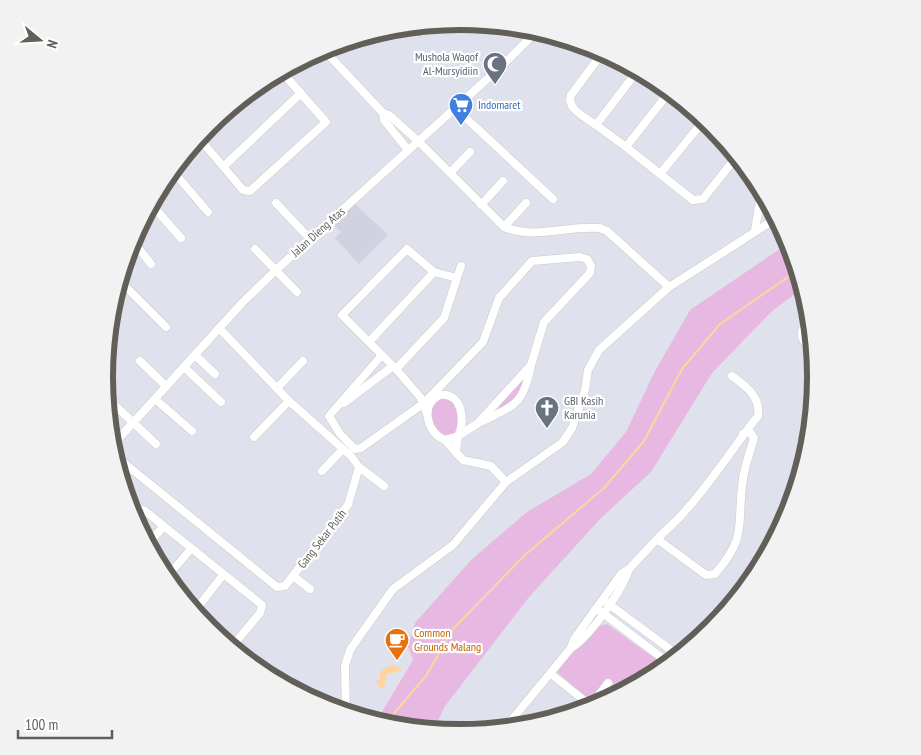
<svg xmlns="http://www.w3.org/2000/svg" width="921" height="755" viewBox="0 0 921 755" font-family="'PT Sans Narrow',sans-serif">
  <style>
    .education { fill: #d0d2df }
    .green { fill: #e7b9e2 }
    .water { fill: #ffd49e }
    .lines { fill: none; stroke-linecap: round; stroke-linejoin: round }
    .stream { stroke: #ffd49e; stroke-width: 2 }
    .minor-casing { stroke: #cccac4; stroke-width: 9 }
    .minor { stroke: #fff; stroke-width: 8 }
    .labels { text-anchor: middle; stroke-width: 4.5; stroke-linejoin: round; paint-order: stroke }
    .worship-label { font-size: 12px; fill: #5b616d; stroke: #fff; text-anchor: end }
    .shop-label { font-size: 12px; fill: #366cbe; stroke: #fff; text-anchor: start }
    .street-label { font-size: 12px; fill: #625f59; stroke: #fff }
    .food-label { font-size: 12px; fill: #c56008; stroke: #fff; text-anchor: start }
    .rim { fill: none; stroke: #625f59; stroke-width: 6 }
  </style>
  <rect width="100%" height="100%" fill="#dfe1ed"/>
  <polygon class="education" points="355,204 388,235 359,264 335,238 341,232 333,224"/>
  <g class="green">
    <polygon points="790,242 804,287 771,312 712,373 651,472 601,518 529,597 445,706 433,731 391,727 376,722 413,660 408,647 415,623 471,560 527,512 591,474 626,432 654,373 690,310"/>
    <polygon points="524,376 526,377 516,399 495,412"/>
    <path d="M 441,398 C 460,400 460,418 456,433 L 444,436 C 432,426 429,418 434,402 Z"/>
    <polygon points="607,624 667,667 628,690 617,682 615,684 607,679 589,699 557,672 574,650 582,646 596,627"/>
  </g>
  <polygon class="water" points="394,665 400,668 401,671 387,674 384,688 380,688 376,682 380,679 380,672 386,667"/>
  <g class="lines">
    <polyline class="stream" points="384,725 426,676 453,629 525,555 604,488 644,441 682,369 720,324 798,270"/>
    <defs>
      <g id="minor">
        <polyline points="423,32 431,24"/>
        <path d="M 323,49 L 383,113 L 389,115 L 418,141 L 504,227 C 536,240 567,225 600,228 L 607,231 L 669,287"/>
        <polyline points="455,108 553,199"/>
        <polyline points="383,113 384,120 408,150"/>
        <polyline points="705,119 660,174 693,200 703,199 737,156"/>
        <path d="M 596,125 C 585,117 566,109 571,95 L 603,52"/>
        <polyline points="199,138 243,190 250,191 326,122 281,71"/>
        <polyline points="626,147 596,125 638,70"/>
        <polyline points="224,166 301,93"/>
        <polyline points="172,170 208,212"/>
        <polyline points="450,173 470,152"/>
        <polyline points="660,174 626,147 670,91"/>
        <polyline points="276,203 310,239"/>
        <polyline points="760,203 774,212"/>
        <polyline points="151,204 181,238"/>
        <polyline points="481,205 503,181"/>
        <polyline points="504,227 526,203"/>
        <polyline points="755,230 762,189"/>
        <polyline points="132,240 151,264"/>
        <polyline points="255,249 297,292"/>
        <polyline points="457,278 461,266"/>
        <polyline points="119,280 166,327"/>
        <path d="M 811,318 C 795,333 802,340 814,355"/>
        <polyline points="805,324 812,332"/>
        <polyline points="369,342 434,272"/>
        <polyline points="195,355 215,374"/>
        <polyline points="382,355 329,416 340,434 355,449 361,448 424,403 483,342 499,298 532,261 580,257 587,259 591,266 590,273 544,322 531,365 477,424 458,436 456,453"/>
        <polyline points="140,361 166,386"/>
        <polyline points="184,367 221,402"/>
        <polyline points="396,369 444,318 457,278 434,272 407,249 342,315 396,369 421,398 427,414"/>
        <path d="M 732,376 C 745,386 761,396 758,416 C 734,446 713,480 687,509 C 678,520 667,529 657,539 L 706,575 L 715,574 C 749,535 736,524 743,479 C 745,465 750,452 754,438 L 750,432 L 743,434"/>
        <polyline points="277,388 303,361"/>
        <path d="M 440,395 C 462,392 466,421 458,436 L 445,440 C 426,433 420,404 440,395 Z"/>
        <polyline points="108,399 156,444"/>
        <polyline points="155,399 192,431"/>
        <polyline points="344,403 393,366"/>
        <path d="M 481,422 C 515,405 523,405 531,366"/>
        <polyline points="254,437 289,401"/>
        <polyline points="445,440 463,460 491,466 506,482"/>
        <polyline points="111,447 242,303 276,270 506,62 538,30"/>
        <polyline points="113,454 277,587 285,586 348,505 359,467 351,456 289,401 219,328"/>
        <polyline points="359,467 384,486"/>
        <polyline points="322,471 343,449"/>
        <polyline points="131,513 137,509 145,511 262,605 260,613 231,648"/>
        <polyline points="148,544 163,527"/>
        <polyline points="293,576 310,589"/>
        <polyline points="166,578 191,549"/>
        <polyline points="606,602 679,656"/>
        <polyline points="600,611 670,664"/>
        <polyline points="194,612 223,575"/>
        <path d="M 571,648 C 589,638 623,589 629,569"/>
        <polyline points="551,674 591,706"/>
        <polyline points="589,708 608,683"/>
        <polyline points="346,713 345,666 350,650 359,637 393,589 453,545 506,482 563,442 572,428 585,390 588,370 599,350 669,287 777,218"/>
        <polyline points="504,729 571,648 574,639 621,574 629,569 657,539"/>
      </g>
    </defs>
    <use href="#minor" class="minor-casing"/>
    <use href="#minor" class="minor"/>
  </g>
  <defs>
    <symbol id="mosque-pin" viewBox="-11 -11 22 30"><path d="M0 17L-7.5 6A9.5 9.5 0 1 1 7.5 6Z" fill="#6b7280" stroke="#fff"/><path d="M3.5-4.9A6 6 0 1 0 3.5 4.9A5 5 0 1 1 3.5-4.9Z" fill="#fff"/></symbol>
    <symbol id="supermarket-pin" viewBox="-11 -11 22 30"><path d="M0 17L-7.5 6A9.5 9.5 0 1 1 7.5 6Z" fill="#3f7fe0" stroke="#fff"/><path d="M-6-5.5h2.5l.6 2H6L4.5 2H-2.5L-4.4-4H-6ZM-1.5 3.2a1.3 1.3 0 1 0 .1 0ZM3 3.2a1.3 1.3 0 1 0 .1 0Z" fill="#fff"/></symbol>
    <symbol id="church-pin" viewBox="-11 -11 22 30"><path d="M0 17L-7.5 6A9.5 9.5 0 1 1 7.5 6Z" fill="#6b7280" stroke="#fff"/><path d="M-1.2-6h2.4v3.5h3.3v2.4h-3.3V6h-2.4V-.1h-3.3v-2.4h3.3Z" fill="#fff"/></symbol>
    <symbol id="cafe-pin" viewBox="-11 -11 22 30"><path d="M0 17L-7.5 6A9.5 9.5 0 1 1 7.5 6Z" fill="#e8710a" stroke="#fff"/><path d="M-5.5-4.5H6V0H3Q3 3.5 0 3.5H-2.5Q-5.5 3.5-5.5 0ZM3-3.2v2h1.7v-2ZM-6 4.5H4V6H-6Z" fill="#fff"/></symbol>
  </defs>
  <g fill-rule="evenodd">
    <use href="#mosque-pin" x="481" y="50" width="28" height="38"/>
    <use href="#supermarket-pin" x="447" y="91" width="28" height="38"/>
    <use href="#church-pin" x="533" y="394" width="28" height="38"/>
    <use href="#cafe-pin" x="383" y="626" width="28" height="38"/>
  </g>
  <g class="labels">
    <g class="worship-label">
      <text x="478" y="61">Mushola Waqof<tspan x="478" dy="14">Al-Mursyidiin</tspan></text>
      <text x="564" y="405" text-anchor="start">GBI Kasih<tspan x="564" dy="14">Karunia</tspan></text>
    </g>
    <g class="shop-label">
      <text x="478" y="109">Indomaret</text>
    </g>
    <g class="street-label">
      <text transform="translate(318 232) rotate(-42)" y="4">Jalan Dieng Atas</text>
      <text transform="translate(322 539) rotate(-52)" y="4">Gang Sekar Putih</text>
    </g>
    <g class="food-label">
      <text x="414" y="637">Common<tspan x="414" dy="14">Grounds Malang</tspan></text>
    </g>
  </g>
  <path d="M0 0H921V755H0ZM113 377a347 347 0 1 1 694 0a347 347 0 1 1-694 0Z" fill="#f2f2f2" fill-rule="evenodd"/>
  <path class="rim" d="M113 377a347 347 0 1 1 694 0a347 347 0 1 1-694 0Z"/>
  <g transform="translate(40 40) rotate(108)" stroke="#ffffff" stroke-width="4" paint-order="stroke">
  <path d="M0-4L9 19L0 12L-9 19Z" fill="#625f59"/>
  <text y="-8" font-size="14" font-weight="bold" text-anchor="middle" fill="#625f59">N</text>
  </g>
  <path d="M18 730v8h94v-8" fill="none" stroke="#625f59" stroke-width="2.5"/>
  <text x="25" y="730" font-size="15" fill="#625f59" stroke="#ffffff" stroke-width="4" paint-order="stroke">100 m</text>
</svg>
